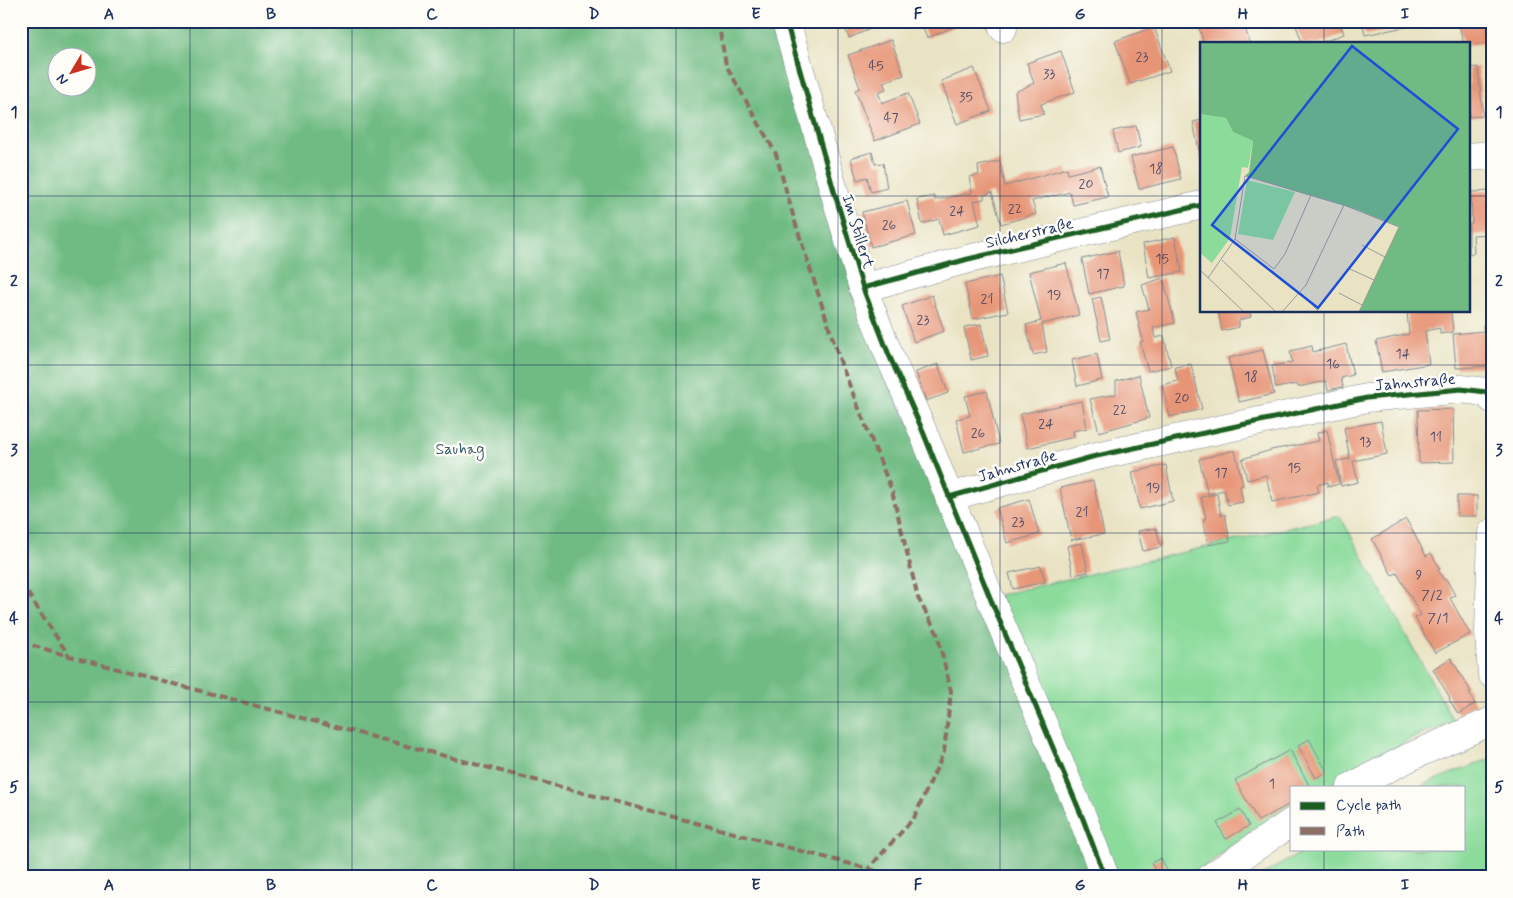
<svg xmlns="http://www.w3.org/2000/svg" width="1513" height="898" viewBox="0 0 1513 898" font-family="Mynerve,sans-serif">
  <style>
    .green { fill: #8bdb9b; stroke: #53857c }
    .forest { fill: #70bb83; stroke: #467570; fill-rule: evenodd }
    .building { fill: #e79577 }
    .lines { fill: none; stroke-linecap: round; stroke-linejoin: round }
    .minor-casing { stroke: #828990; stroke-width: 29 }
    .minor { stroke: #fff; stroke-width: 28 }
    .quiet { stroke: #8d6e63; stroke-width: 4; stroke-dasharray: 8 4; stroke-linecap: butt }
    .cycleway-casing { stroke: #fdfcf7; stroke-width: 8 }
    .cycleway { stroke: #1b5e20; stroke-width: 5 }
    .grid { fill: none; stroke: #1b2f5e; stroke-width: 1; stroke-opacity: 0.55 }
    .labels { text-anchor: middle; stroke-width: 5; stroke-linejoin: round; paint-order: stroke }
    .number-label { font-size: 14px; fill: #4e4864 }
    .street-label { font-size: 16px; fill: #1b2f5e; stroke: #fdfcf7 }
    .park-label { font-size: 16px; fill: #375a6d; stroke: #fdfcf7 }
    .inset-road { fill: none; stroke: #979b9b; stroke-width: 1 }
    .view { fill: #1d4ed8; fill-opacity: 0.15; stroke: #1d4ed8; stroke-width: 2.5 }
    .inset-edge { fill: none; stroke: #1b2f5e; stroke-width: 2.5 }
    .neatline { fill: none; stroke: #1b2f5e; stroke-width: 2 }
    .grid-label { font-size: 16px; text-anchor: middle; font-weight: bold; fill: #1b2f5e }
  </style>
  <rect width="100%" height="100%" fill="#fdfcf7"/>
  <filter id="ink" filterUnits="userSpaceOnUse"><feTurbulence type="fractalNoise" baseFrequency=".02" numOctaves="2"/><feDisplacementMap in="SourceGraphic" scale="10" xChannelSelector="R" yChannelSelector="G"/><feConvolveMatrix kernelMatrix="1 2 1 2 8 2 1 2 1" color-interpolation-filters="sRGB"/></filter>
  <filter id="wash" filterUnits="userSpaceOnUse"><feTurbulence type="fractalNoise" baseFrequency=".0096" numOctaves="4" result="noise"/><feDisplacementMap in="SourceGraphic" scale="20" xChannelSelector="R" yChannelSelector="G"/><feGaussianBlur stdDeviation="1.12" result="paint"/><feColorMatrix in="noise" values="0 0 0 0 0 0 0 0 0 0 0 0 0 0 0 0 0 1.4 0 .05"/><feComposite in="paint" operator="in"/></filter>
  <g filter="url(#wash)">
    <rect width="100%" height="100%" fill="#e9e3c3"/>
    <g class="green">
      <polygon points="1340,516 1454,722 1412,738 1325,787 1292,787 1292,807 1257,828 1190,877 1117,877 999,595"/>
      <polygon points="1492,758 1492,877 1258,877 1308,849 1464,849 1464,787 1420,787 1429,782"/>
    </g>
    <path class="forest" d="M 21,21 L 786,21 L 834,191 L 1105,877 L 21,877 ZM 58,58 L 88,58 L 88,88 L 58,88 Z"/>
    <g id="blocks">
      <g class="building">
        <polygon points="842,21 890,21 849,38"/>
        <polygon points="920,21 962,21 963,23 927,38"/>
        <polygon points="1197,21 1243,21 1250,44 1204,44"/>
        <polygon points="1294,21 1339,21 1344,34 1317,44 1303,44"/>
        <polygon points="1362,21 1403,21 1405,27 1365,35"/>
        <polygon points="1475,21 1484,21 1489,42 1469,46 1469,44 1464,44 1459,25"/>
        <polygon points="1154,27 1170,71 1130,84 1115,41"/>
        <polygon points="891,40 904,75 883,82 886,89 878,92 882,103 908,93 920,124 875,141 855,90 860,88 848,55"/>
        <polygon points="1061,51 1075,92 1041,104 1044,114 1019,119 1015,92 1034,83 1027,63"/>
        <polygon points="1478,67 1483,116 1469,117 1469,68"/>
        <polygon points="974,68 991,111 957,124 941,81"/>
        <polygon points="1202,120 1202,159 1201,159 1193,122"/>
        <polygon points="1136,126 1141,147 1118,153 1113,131"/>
        <polygon points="1173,147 1181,179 1139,189 1131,157"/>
        <polygon points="872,152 875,164 883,163 887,188 871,192 867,177 857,180 851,158"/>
        <polygon points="1000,161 1005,186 1067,168 1068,174 1100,166 1108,197 1073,205 1070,192 1054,196 1054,195 1032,201 1036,214 1001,224 992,192 984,195 984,199 974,201 980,225 943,235 939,219 922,224 917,199 934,196 935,200 972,193 969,177 979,175 978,166"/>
        <polygon points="1492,191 1492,234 1473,235 1474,253 1469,254 1469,224 1472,223 1471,192"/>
        <polygon points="907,201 916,235 871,247 862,212"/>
        <polygon points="1175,237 1182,272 1149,278 1143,244"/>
        <polygon points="1118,251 1124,286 1089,294 1082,259"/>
        <polygon points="1066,263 1079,315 1042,324 1047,352 1033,355 1026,325 1041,321 1029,272"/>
        <polygon points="1000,276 1008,312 973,319 965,284"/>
        <polygon points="1163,278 1175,323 1153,328 1155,338 1164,336 1171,366 1148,371 1140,342 1143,341 1136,312 1149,309 1142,285"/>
        <polygon points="932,295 944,331 914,342 902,306"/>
        <polygon points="1101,297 1110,339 1101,341 1092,299"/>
        <polygon points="1218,311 1250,311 1251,317 1239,320 1239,327 1222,331"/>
        <polygon points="1407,311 1451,311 1453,332 1440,334 1440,328 1425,331 1429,364 1382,372 1376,341 1409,334"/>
        <polygon points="981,324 988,356 971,360 964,327"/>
        <polygon points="1492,324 1492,366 1456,368 1453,334 1484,331 1483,325"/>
        <polygon points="1346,344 1353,375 1341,378 1343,387 1328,390 1326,381 1298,387 1297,384 1276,388 1272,366 1292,362 1290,351 1312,346 1313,352"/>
        <polygon points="1263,350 1274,394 1239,402 1228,358"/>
        <polygon points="1097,354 1102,380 1077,386 1072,360"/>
        <polygon points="938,364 948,393 926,401 916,372"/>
        <polygon points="1191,364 1202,409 1170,417 1162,385 1178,381 1175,367"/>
        <polygon points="1139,375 1149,418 1099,432 1090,399 1116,394 1116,381"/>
        <polygon points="987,391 999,444 964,452 956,419 970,416 965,396"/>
        <polygon points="1082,401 1087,428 1073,431 1074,437 1028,448 1020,414"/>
        <polygon points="1453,409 1454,462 1419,463 1418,410"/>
        <polygon points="1381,421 1387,454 1353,461 1358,482 1341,486 1336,461 1350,459 1344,428"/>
        <polygon points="1327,430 1339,484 1328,487 1328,482 1317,485 1319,492 1272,502 1266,475 1247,480 1242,459 1271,450 1319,441 1317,433"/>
        <polygon points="1235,450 1243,485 1240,486 1243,502 1228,505 1224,490 1208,494 1199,459"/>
        <polygon points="1166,465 1173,501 1140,509 1132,472"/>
        <polygon points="1093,481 1104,534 1071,540 1060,488"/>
        <polygon points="1217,494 1221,516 1225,514 1230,541 1208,545 1203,519 1206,519 1201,497"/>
        <rect x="1457" y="496" width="20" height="20"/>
        <polygon points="1029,499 1039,534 1007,543 997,508"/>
        <polygon points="1406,519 1426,556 1431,553 1440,569 1438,570 1444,580 1446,579 1455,595 1450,598 1470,634 1435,653 1415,618 1421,615 1397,573 1392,575 1372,539"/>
        <polygon points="1156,528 1161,547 1143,551 1138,531"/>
        <polygon points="1082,543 1088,572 1073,575 1067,546"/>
        <polygon points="1041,566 1045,582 1013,589 1009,573"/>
        <polygon points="1451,658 1471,692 1469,693 1475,704 1458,714 1449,699 1450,698 1433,669"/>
        <polygon points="1309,739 1327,772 1316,778 1298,746"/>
        <polygon points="1290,750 1310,787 1292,787 1292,803 1258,821 1235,780"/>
        <polygon points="1240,810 1249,826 1226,839 1217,823"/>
        <polygon points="1161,858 1170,877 1159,877 1151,863"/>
      </g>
    </g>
  </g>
  <g filter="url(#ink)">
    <use href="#blocks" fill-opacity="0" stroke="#828990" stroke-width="1"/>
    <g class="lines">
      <defs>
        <g id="minor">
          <polyline points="786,21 834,191 863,288 889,355 921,427 993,605 1083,819 1105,877"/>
          <polyline points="1002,21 1003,28"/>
          <polyline points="1469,157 1492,155"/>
          <polyline points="863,288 968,259 1202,205"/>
          <polyline points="949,497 1092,457 1367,398 1461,389 1486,392 1492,399"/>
          <polyline points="1492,533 1489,633 1492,674"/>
          <polyline points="1351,787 1412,756 1492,721"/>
          <polyline points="1211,877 1292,822"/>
        </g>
      </defs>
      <use href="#minor" class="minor-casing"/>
      <use href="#minor" class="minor"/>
      <g class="quiet">
        <polyline points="718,21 726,65 776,154 794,219 841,364 892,491 918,598 937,633 951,691 944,752 914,818 868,869"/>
        <polyline points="21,583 69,656"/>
        <polyline points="21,642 69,656 899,877"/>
      </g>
      <defs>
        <g id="cycleway">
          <polyline points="786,21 834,191 863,288 889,355 921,427 993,605 1083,819 1105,877"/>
          <polyline points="863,288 968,259 1202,205"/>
          <polyline points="949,497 1092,457 1367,398 1461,389 1486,392 1492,399"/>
        </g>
      </defs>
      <use href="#cycleway" class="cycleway-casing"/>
      <use href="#cycleway" class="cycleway"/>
    </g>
  </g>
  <path class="grid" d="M 190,21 L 190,877M 352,21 L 352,877M 514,21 L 514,877M 676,21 L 676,877M 838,21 L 838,877M 1000,21 L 1000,877M 1162,21 L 1162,877M 1324,21 L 1324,44M 21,196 L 1202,196M 1469,196 L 1492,196M 1324,311 L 1324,787M 21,365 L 1492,365M 21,533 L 1492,533M 21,702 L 1492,702M 1324,849 L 1324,877"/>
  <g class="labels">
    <g class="number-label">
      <text x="1142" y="61">23</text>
      <text x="876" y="70">45</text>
      <text x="1049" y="78">33</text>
      <text x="966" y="101">35</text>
      <text x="891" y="122">47</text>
      <text x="1156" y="173">18</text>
      <text x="1086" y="188">20</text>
      <text x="1015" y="213">22</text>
      <text x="957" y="215">24</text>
      <text x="889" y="229">26</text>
      <text x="1162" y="263">15</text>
      <text x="1103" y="278">17</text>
      <text x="1054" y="299">19</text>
      <text x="987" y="303">21</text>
      <text x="923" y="324">23</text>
      <text x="1403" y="358">14</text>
      <text x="1333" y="368">16</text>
      <text x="1251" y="381">18</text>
      <text x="1182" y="402">20</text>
      <text x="1120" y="414">22</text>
      <text x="1046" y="428">24</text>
      <text x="978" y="437">26</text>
      <text x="1436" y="441">11</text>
      <text x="1365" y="446">13</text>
      <text x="1294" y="472">15</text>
      <text x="1221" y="477">17</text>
      <text x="1153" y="492">19</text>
      <text x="1082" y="516">21</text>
      <text x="1018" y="526">23</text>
      <text x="1419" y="579">9</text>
      <text x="1432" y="599">7/2</text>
      <text x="1438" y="622">7/1</text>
      <text x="1272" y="788">1</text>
    </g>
    <g class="street-label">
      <text transform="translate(859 231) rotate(73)" y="6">Im Stillert</text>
      <text transform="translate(1029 232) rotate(-13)" y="6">Silcherstraße</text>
      <text transform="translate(1415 381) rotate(-5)" y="6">Jahnstraße</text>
      <text transform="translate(1017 465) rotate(-16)" y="6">Jahnstraße</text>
    </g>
    <g class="park-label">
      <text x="460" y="454">Sauhag</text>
    </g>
  </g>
  <g transform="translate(1200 42)">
    <rect width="270" height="270" fill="#e9e3c3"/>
    <path d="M 0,72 L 26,76 L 33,90 L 53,99 L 48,126 L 42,125 L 30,196 L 12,221 L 0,211 ZM 47,138 L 95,150 L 73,198 L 38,192 Z" fill="#8bdb9b"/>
    <path d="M 0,0 L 270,0 L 270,270 L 159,270 L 199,185 L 158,168 L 45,134 L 49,130 L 53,99 L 33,90 L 26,76 L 0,72 Z" fill="#70bb83"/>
    <path class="inset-road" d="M 35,197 L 74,227 L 85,212 L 111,153M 162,203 L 185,215M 22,218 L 76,270M 150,227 L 174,238M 0,228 L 44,270M 8,236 L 35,197 L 45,134 L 144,163 L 199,185 L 159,270M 101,251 L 119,270M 139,251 L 162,263M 82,270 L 106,243 L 144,163"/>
    <path class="view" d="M 152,4 L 258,87 L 118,266 L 12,183 Z"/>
    <rect width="270" height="270" class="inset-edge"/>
  </g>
  <rect width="1513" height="898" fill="none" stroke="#fdfcf7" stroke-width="55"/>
  <rect x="1290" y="786" width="175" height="65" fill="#fdfcf7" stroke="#a3aaba"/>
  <rect x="1300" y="802" width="25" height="8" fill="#1b5e20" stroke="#a3aaba"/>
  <text x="1336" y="810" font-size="15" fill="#1b2f5e">Cycle path</text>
  <rect x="1300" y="827" width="25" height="8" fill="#8d6e63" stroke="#a3aaba"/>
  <text x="1336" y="836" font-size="15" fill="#1b2f5e">Path</text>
  <g transform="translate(72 72) rotate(232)"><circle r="24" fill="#fdfcf7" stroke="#a3aaba"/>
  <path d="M0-4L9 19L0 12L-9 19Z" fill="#c8321e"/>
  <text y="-8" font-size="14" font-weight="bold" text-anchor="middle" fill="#1b2f5e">N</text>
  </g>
  <rect x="28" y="28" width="1458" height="842" class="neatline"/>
  <g class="grid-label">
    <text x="109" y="19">A</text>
    <text x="271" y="19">B</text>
    <text x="432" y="19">C</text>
    <text x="594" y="19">D</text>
    <text x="756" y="19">E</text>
    <text x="918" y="19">F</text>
    <text x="1080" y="19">G</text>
    <text x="1243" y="19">H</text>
    <text x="1405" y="19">I</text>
    <text x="14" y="117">1</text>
    <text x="1499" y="117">1</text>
    <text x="14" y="286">2</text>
    <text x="1499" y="286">2</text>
    <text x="14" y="455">3</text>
    <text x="1499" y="455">3</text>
    <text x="14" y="623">4</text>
    <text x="1499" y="623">4</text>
    <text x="14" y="792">5</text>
    <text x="1499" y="792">5</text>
    <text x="109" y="890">A</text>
    <text x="271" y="890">B</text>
    <text x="432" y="890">C</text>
    <text x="594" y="890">D</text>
    <text x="756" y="890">E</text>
    <text x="918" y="890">F</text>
    <text x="1080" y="890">G</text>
    <text x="1243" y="890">H</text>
    <text x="1405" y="890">I</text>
  </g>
</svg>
